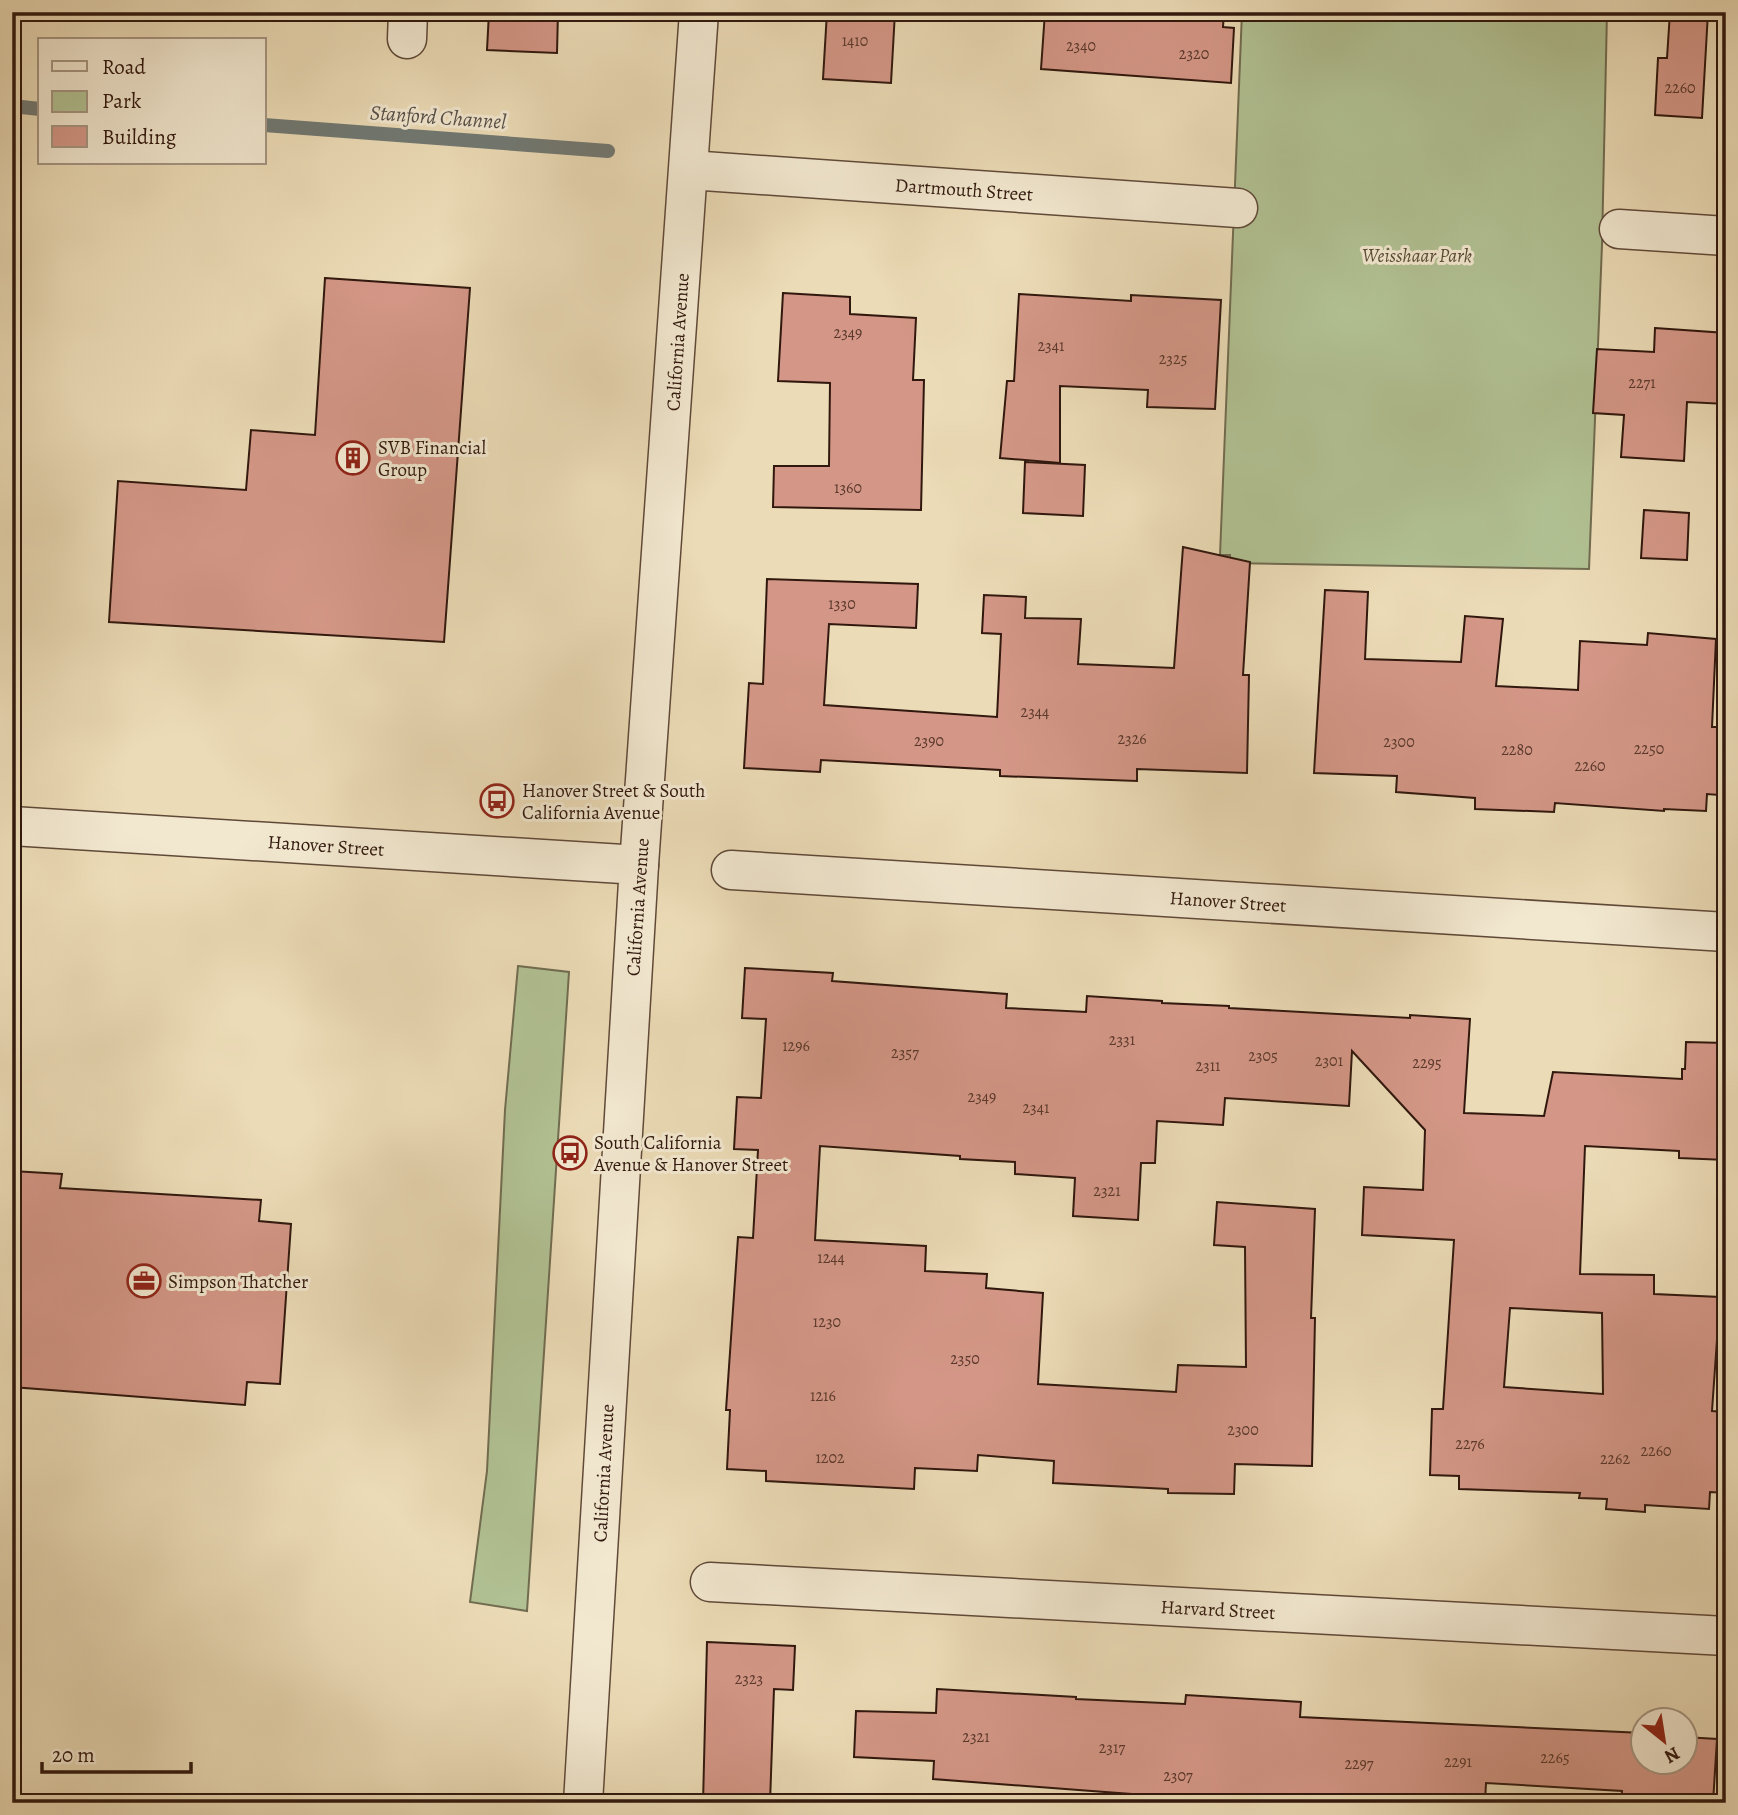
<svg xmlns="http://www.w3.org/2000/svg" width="1738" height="1815" viewBox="0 0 1738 1815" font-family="Alegreya,serif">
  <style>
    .green { fill: #b1c193; stroke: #716c50; stroke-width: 2 }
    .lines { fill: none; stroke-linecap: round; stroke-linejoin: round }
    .stream { stroke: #717973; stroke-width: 14 }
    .building { fill: #d49787; stroke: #31180e; stroke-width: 2; fill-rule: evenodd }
    .minor-casing { stroke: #604938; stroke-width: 41 }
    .tertiary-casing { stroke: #604938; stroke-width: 41 }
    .minor { stroke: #f2e8d0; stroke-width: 38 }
    .tertiary { stroke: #f2e8d0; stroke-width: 38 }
    .labels { text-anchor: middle; stroke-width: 6; stroke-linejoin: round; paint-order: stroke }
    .number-label { font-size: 16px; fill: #5a382c }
    .street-label { font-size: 19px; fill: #31180e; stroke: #f2e8d0 }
    .park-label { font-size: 19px; font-style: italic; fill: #574b36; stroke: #f2e8d0 }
    .poi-label { font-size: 19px; fill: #31180e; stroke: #f2e8d0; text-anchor: start }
    .water-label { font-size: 21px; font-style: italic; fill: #565049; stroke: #f2e8d0 }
  </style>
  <rect width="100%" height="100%" fill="#ebdbb6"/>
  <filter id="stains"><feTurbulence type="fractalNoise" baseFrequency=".00286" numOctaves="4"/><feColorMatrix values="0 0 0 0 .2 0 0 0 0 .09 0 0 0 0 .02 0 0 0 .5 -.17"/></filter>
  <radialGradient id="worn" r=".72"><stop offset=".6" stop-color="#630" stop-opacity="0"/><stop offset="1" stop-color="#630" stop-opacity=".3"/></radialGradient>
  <g class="green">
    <polygon points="1242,12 1607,12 1602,245 1589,569 1230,563 1230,555 1220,555"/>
    <polygon points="518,966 569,972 527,1611 470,1602 487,1471 505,1110"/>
  </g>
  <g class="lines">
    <g class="stream">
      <polyline points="12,106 40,109"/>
      <polyline points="264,125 608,151"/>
    </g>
  </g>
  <g class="building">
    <polygon points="489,12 558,12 557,53 487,50"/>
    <polygon points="827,12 895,12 891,83 823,79"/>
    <polygon points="1045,12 1224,12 1223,27 1234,28 1231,83 1041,69"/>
    <polygon points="1670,12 1708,12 1702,118 1655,115 1658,58 1667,58"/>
    <polygon points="325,278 470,288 444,642 109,622 118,481 246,490 251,430 315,435"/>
    <polygon points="783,293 850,297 850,314 916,318 913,380 924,380 921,510 773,507 774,466 829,466 830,383 778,381"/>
    <polygon points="1019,294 1131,301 1131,295 1221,300 1215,409 1147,407 1148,390 1060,386 1060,463 1000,458 1007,381 1014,381"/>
    <polygon points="1655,328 1726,333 1726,404 1687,402 1684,461 1621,457 1624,415 1593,413 1597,349 1654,352"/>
    <polygon points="1025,462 1085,465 1083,516 1023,513"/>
    <polygon points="1644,510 1689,513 1687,560 1641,558"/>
    <polygon points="1183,547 1250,562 1243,675 1249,675 1247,773 1137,769 1137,781 1000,776 1000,770 821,760 820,772 744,768 749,683 763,684 767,579 918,584 916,628 829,624 824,705 997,717 1001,634 982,633 984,595 1026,597 1025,618 1081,619 1078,664 1174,668"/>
    <polygon points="1325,590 1368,592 1365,659 1461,662 1465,616 1503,619 1496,686 1578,690 1580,641 1647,645 1648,633 1716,639 1712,727 1722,727 1719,795 1707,794 1706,811 1664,809 1664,811 1555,803 1554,812 1475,809 1475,798 1396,792 1397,776 1314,773"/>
    <path d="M 745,968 L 833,973 L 832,981 L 1007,994 L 1006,1008 L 1086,1012 L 1087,996 L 1162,1001 L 1162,1003 L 1229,1006 L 1229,1008 L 1410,1018 L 1410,1015 L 1470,1019 L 1464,1113 L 1544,1116 L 1553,1072 L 1682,1079 L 1682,1069 L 1685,1069 L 1686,1042 L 1726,1043 L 1726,1160 L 1679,1158 L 1679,1151 L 1585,1146 L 1580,1274 L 1654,1275 L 1654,1294 L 1720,1297 L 1712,1411 L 1726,1412 L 1726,1493 L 1710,1492 L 1709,1509 L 1645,1505 L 1645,1512 L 1606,1509 L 1607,1499 L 1579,1498 L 1580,1493 L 1459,1489 L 1459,1476 L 1430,1475 L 1432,1409 L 1443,1409 L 1454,1240 L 1362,1235 L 1364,1187 L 1423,1190 L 1425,1130 L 1352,1051 L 1349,1106 L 1225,1098 L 1223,1125 L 1157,1121 L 1155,1163 L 1141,1163 L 1138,1220 L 1073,1216 L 1075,1178 L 1015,1174 L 1015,1162 L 960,1159 L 960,1156 L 820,1146 L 815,1240 L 926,1246 L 925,1271 L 987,1274 L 986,1288 L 1043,1293 L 1038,1384 L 1176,1392 L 1178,1365 L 1246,1367 L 1245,1247 L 1214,1245 L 1217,1202 L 1315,1209 L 1311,1318 L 1315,1318 L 1312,1466 L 1235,1464 L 1234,1494 L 1168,1493 L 1168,1489 L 1053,1483 L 1054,1461 L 978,1455 L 977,1471 L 915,1468 L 914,1489 L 766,1481 L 766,1471 L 727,1469 L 730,1410 L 726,1410 L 738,1237 L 753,1238 L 758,1150 L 734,1149 L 737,1097 L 761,1098 L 766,1019 L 742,1018 ZM 1510,1308 L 1602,1313 L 1603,1394 L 1504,1387 Z"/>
    <polygon points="12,1171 62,1174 60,1188 261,1200 259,1221 291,1224 280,1384 247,1382 245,1405 12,1387"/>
    <polygon points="707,1642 795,1646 793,1690 774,1689 770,1803 703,1803"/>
    <polygon points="937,1689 1076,1697 1076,1699 1185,1704 1186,1695 1301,1702 1300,1717 1643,1733 1643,1762 1685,1762 1685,1737 1717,1739 1713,1803 1621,1803 1622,1791 1486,1783 1485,1803 1143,1803 1144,1795 933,1779 934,1761 854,1757 856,1711 936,1713"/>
  </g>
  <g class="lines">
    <defs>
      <g id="minor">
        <polyline points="407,39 408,12"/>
        <polyline points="689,170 1238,208"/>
        <polyline points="1619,229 1726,236"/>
        <polyline points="639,865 699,12"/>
        <polyline points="731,870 1726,932"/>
        <polyline points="710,1582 1726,1636"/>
      </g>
      <polyline id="tertiary" points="12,826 639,865 583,1803"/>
    </defs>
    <use href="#minor" class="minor-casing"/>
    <use href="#tertiary" class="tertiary-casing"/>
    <use href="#minor" class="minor"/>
    <use href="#tertiary" class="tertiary"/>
  </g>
  <defs>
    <symbol id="building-ring" viewBox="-11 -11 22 22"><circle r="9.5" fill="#f2e8d0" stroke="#8f2418" stroke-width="1.5"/><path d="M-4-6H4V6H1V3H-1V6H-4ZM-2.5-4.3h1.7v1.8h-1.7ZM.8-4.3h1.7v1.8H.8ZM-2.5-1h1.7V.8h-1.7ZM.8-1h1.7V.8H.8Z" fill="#8f2418"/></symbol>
    <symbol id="bus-ring" viewBox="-11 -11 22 22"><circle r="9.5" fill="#f2e8d0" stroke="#8f2418" stroke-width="1.5"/><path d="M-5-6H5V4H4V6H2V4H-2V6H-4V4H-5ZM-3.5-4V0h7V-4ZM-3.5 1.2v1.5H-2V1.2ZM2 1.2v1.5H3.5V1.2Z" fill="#8f2418"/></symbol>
    <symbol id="office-ring" viewBox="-11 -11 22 22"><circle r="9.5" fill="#f2e8d0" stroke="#8f2418" stroke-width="1.5"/><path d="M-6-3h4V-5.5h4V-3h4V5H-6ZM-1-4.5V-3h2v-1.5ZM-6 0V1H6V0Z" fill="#8f2418"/></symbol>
  </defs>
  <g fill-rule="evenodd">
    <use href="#building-ring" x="334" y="439" width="38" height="38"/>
    <use href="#bus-ring" x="478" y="782" width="38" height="38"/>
    <use href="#bus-ring" x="551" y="1134" width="38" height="38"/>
    <use href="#office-ring" x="125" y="1262" width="38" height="38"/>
  </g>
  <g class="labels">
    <g class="number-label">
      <text x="855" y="46">1410</text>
      <text x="1081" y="51">2340</text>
      <text x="1194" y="59">2320</text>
      <text x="1680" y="93">2260</text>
      <text x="848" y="338">2349</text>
      <text x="1051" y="351">2341</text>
      <text x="1173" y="364">2325</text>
      <text x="1642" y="388">2271</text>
      <text x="848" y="493">1360</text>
      <text x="842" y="609">1330</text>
      <text x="1035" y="717">2344</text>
      <text x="1132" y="744">2326</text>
      <text x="929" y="746">2390</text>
      <text x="1399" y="747">2300</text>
      <text x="1649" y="754">2250</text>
      <text x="1517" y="755">2280</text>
      <text x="1590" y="771">2260</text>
      <text x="1122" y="1045">2331</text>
      <text x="796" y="1051">1296</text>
      <text x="905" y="1058">2357</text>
      <text x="1263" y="1061">2305</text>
      <text x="1329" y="1066">2301</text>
      <text x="1427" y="1068">2295</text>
      <text x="1208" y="1071">2311</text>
      <text x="982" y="1102">2349</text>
      <text x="1036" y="1113">2341</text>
      <text x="1107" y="1196">2321</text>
      <text x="831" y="1263">1244</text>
      <text x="827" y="1327">1230</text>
      <text x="965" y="1364">2350</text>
      <text x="823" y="1401">1216</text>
      <text x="1243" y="1435">2300</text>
      <text x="1470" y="1449">2276</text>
      <text x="1656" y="1456">2260</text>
      <text x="830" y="1463">1202</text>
      <text x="1615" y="1464">2262</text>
      <text x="749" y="1684">2323</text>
      <text x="976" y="1742">2321</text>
      <text x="1112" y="1753">2317</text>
      <text x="1555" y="1763">2265</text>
      <text x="1458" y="1767">2291</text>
      <text x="1359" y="1769">2297</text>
      <text x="1178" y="1781">2307</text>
    </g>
    <g class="street-label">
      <text transform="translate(964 189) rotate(4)" y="7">Dartmouth Street</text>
      <text transform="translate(677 342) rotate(-86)" y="7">California Avenue</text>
      <text transform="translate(326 845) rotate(4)" y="7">Hanover Street</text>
      <text transform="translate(1228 901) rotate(4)" y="7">Hanover Street</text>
      <text transform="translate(637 907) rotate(-86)" y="7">California Avenue</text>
      <text transform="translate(603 1473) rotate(-87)" y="7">California Avenue</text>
      <text transform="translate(1218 1609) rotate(3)" y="7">Harvard Street</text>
    </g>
    <g class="park-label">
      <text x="1417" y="262">Weisshaar Park</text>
    </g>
    <g class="poi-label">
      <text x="378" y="454">SVB Financial<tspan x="378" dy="22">Group</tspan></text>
      <text x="522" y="797">Hanover Street &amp; South<tspan x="522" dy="22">California Avenue</tspan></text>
      <text x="594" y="1149">South California<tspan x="594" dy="22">Avenue &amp; Hanover Street</tspan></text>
      <text x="168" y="1288">Simpson Thatcher</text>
    </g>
    <g class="water-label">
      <text transform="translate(438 117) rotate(4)" y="7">Stanford Channel</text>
    </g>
  </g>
  <rect width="1738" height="1815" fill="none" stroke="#ebdbb6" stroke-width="42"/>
  <rect x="14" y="14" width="1710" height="1787" fill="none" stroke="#31180e" stroke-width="3.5"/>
  <rect x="21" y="21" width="1696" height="1773" fill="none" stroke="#31180e" stroke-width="2"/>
  <rect x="38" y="38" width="228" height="126" fill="#f2e8d0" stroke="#a59582" stroke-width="2"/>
  <rect x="52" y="61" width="35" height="10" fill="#f2e8d0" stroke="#a59582" stroke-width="2"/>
  <text x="102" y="74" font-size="21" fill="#31180e">Road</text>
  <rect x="52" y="91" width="35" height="21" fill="#b1c193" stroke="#a59582" stroke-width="2"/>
  <text x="102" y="108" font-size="21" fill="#31180e">Park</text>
  <rect x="52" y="126" width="35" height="21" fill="#d49787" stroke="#a59582" stroke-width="2"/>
  <text x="102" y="144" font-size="21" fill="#31180e">Building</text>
  <g transform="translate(1664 1741) rotate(150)"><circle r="33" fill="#f2e8d0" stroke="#a59582" stroke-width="2"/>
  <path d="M0-5L12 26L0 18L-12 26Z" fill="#8f2418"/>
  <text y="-10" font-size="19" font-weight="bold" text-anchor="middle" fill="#31180e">N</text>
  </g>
  <path d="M42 1762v10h149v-10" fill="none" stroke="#31180e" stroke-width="3.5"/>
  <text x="52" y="1762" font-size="21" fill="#31180e" stroke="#f2e8d0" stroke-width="5" paint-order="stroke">20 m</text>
  <rect width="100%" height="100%" filter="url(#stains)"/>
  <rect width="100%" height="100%" fill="url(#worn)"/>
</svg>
